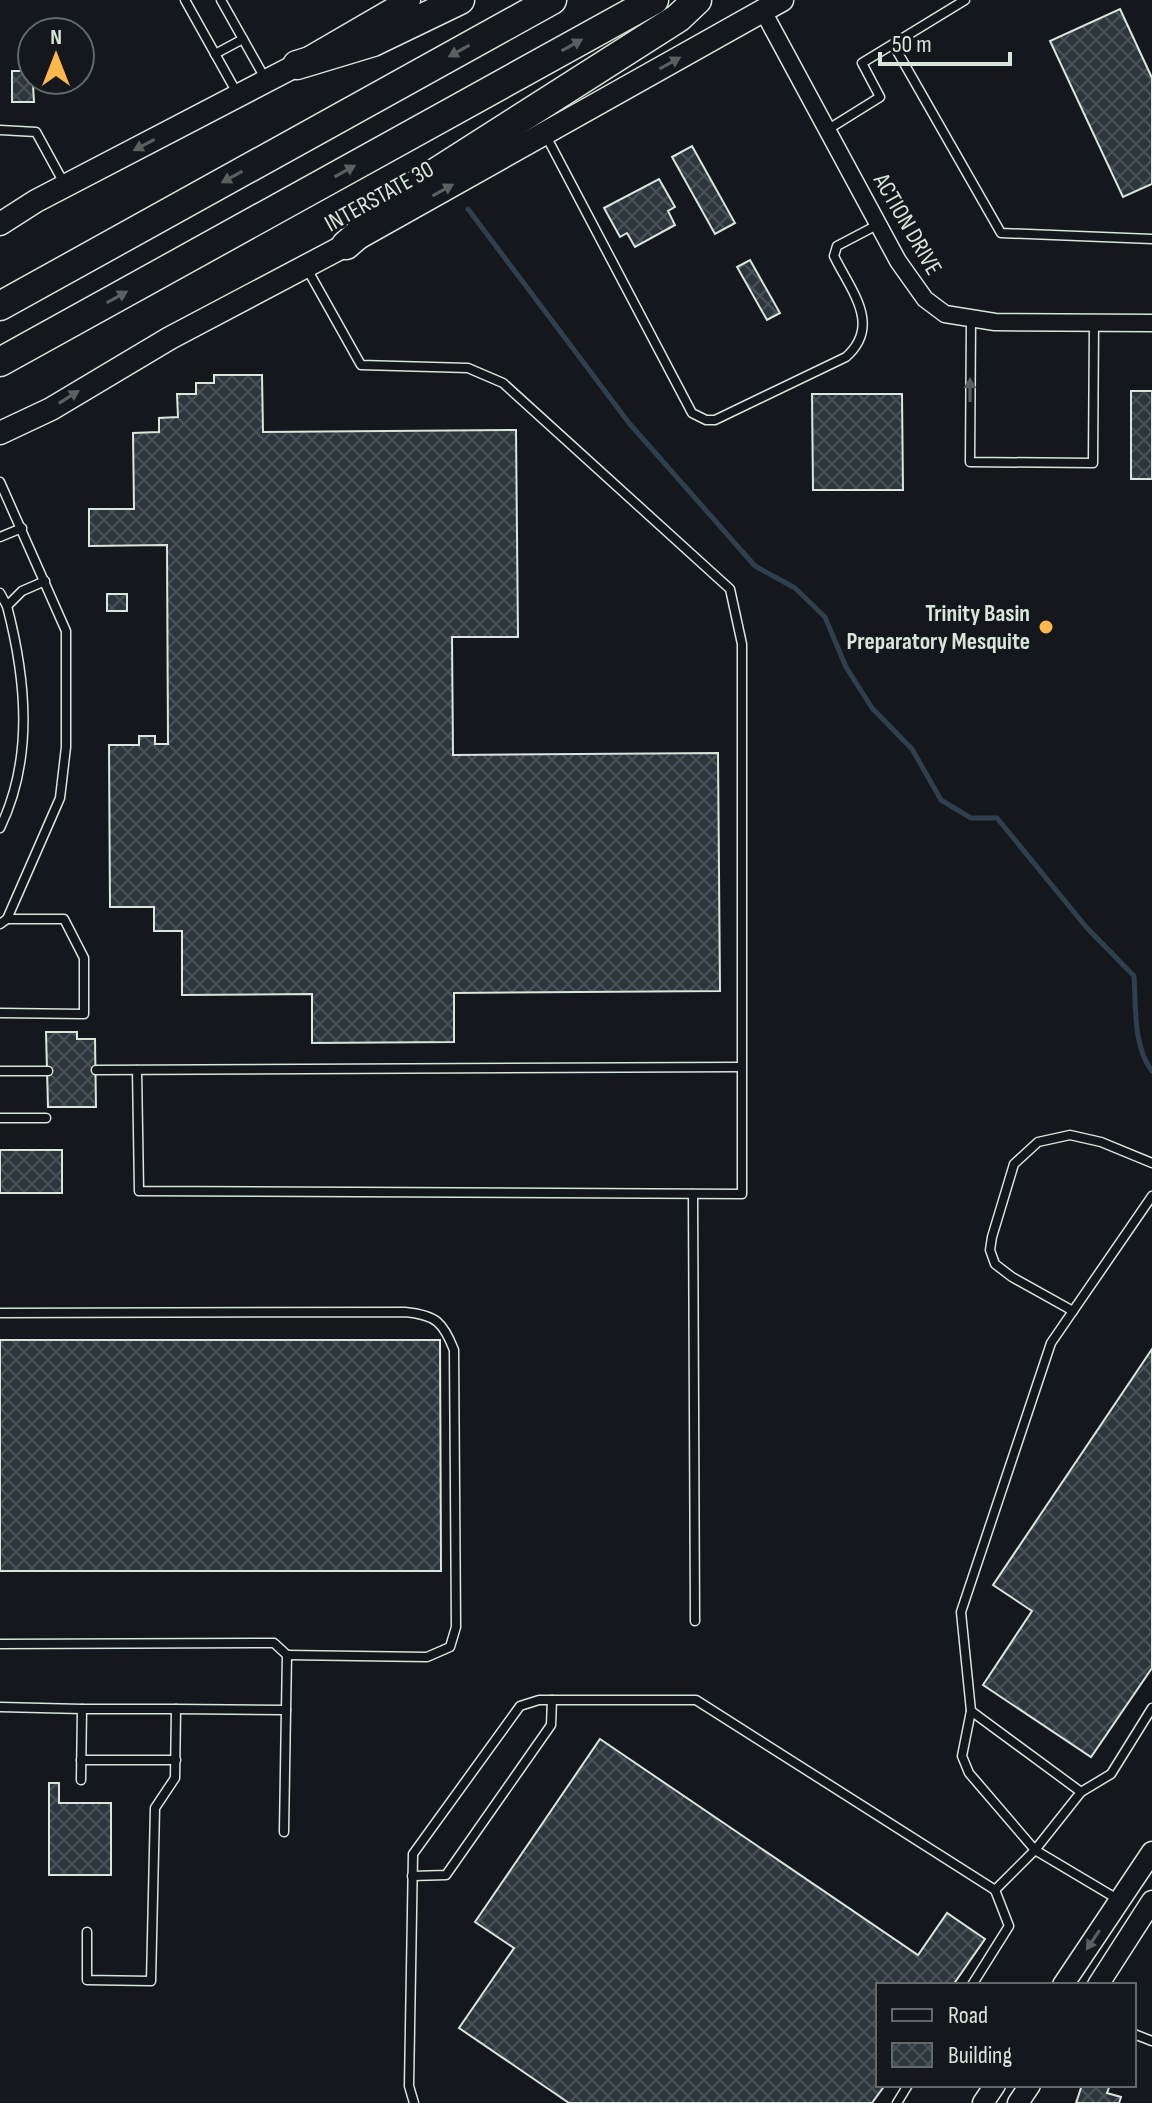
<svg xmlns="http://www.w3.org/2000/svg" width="1152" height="2103" viewBox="0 0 1152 2103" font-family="'Sofia Sans Condensed',sans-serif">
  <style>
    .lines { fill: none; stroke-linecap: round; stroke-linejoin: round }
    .stream { stroke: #2f3f4d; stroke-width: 5 }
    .building { fill: url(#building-cross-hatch); stroke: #d8e6dc; stroke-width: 2 }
    .service-casing { stroke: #d8e6dc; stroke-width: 11 }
    .minor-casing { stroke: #d8e6dc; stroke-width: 19 }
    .tertiary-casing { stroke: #d8e6dc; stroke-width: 23 }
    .secondary-casing { stroke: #d8e6dc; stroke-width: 25 }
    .motorway-casing { stroke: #d8e6dc; stroke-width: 31 }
    .service { stroke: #14181c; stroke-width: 8 }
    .minor { stroke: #14181c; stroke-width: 16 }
    .tertiary { stroke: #14181c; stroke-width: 20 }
    .secondary { stroke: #14181c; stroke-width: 22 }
    .motorway { stroke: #14181c; stroke-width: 28 }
    .oneway { fill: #59605f }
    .poi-dot { fill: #ffb74d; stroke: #14181c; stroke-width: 3 }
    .labels { text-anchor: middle; stroke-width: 6; stroke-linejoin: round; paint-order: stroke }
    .street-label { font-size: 24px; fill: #d8e6dc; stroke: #14181c }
    .poi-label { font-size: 24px; font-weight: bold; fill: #d8e6dc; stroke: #14181c; text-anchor: end }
  </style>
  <defs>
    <pattern id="building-cross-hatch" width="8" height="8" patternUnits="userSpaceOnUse" patternTransform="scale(2)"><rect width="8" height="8" fill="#2c363c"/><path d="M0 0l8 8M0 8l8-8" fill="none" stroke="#4a5358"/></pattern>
  </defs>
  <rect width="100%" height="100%" fill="#14181c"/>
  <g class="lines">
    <path class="stream" d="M 468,209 L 629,423 L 755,566 L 795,588 L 825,617 L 846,667 L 872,708 L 912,749 L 941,800 L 971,818 L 997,818 L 1087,928 L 1134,976 C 1136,1005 1133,1047 1152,1071"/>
  </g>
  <g class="building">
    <polygon points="1120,9 1152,78 1152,184 1123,197 1050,41"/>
    <polygon points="27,68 32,68 34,102 12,102 12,71 27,71"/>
    <polygon points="692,146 735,223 715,234 672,157"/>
    <polygon points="659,179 675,207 668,211 675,225 635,247 627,233 620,237 604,208"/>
    <polygon points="750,260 780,313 767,320 737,267"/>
    <polygon points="214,375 262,375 263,432 516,430 518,637 452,637 453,755 718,753 720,991 454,993 454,1042 312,1043 312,994 182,995 182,931 154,931 154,907 110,907 109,745 139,745 139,736 155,736 155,744 168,744 167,545 89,546 89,509 134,509 133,433 159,432 159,418 178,417 177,394 196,394 196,383 214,383"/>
    <rect x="1131" y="391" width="21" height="88"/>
    <polygon points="812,394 902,394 903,490 813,490"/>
    <rect x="107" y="594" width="20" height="17"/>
    <polygon points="46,1032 77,1032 77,1039 95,1039 96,1107 48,1107"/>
    <rect x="0" y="1150" width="62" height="43"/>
    <polygon points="0,1340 440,1340 441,1571 0,1571"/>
    <polygon points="1152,1349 1152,1668 1091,1757 983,1685 1032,1611 993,1585"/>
    <polygon points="600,1739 918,1955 947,1913 985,1939 953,1985 878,1985 878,2085 885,2085 872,2103 569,2103 459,2028 514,1948 475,1922"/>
    <polygon points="49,1783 59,1783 59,1803 111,1803 111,1875 49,1875"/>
    <polygon points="1082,2085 1110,2085 1107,2093 1121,2097 1119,2103 1076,2103"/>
  </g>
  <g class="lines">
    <defs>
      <g id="service">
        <polyline points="185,0 237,93"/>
        <polyline points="221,0 266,80"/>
        <polyline points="893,44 1001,233 1152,239"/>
        <polyline points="215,54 243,39"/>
        <polyline points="0,130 36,132 65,185"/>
        <polyline points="827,130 880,97 862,63 965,0"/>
        <path d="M 545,134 L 692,413 L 706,420 L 715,420 L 846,357 C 882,325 851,291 834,256 L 837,246 L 879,224"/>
        <polyline points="971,319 970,462 1093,463 1094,323"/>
        <polyline points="0,482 66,631 66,747 60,798 7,919 0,924"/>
        <polyline points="0,537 22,528"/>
        <polyline points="0,593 7,606"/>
        <path d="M 0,828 C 34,758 26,679 7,606 L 22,591 L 45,581"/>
        <polyline points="0,1013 84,1014 84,958 64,919 7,919"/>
        <polyline points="96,1070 740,1067"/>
        <polyline points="137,1070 139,1191 742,1194 742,644 730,589 503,383 468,368 361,365 306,267"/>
        <polyline points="0,1071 48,1071"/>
        <polyline points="0,1118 46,1118"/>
        <polyline points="693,1194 695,1621"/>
        <polyline points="1073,1311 1012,1277 995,1264 990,1250 992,1237 1014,1164 1038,1142 1070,1135 1101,1142 1152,1163"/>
        <path d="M 0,1313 L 405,1312 C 436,1315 443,1322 454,1350 L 456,1627 L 450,1647 L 427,1657 L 287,1655"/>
        <polyline points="0,1644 274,1643 287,1655 286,1710"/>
        <polyline points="0,1707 82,1709 81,1780"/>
        <polyline points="82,1709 176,1709 175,1778 155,1808 151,1981 87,1980 87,1932"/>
        <polyline points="176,1709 286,1710 284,1832"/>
        <polyline points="971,1711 962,1756 969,1773 1035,1850 1081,1792 1111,1774 1152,1708"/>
        <polyline points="81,1760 176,1760"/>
        <polyline points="1081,1792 971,1711 961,1612 1051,1343 1152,1196"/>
        <polyline points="412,1876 446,1875 551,1725 552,1700"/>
        <polyline points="972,1985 1009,1926 995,1890 1035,1850 1119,1900"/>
        <polyline points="1134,2034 1152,2041"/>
        <polyline points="414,2103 409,2086 413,1854 520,1706 539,1700 696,1700 995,1890"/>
        <polyline points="897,2103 908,2085"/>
      </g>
      <polyline id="minor" points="763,11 898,261 925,299 945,314 995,322 1152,323"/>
      <g id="tertiary">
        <polyline points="1063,1985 1152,1852"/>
        <polyline points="1098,1985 1152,1901"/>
        <polyline points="983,2103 995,2085"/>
        <polyline points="1018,2103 1030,2085"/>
      </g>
      <g id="secondary">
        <polyline points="0,224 36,201 297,65 409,0"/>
        <polyline points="0,433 51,409 170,338 346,245 782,0"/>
      </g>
      <g id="motorway">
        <polyline points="297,65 373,42 460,0"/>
        <polyline points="346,245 413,187 678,18 697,0"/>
        <polyline points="0,306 552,0"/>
        <polyline points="0,362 654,0"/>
      </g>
    </defs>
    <use href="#service" class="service-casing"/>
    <use href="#minor" class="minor-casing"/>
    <use href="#tertiary" class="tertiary-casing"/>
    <use href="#secondary" class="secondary-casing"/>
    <use href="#motorway" class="motorway-casing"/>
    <use href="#service" class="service"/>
    <use href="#minor" class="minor"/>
    <use href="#tertiary" class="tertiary"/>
    <use href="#secondary" class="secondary"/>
    <use href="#motorway" class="motorway"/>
  </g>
  <defs><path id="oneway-solid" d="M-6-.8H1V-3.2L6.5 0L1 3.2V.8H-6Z" transform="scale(2)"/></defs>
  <g class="oneway">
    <use href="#oneway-solid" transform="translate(572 45) rotate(-29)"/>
    <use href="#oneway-solid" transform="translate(459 51) rotate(151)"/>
    <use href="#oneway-solid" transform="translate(670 63) rotate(-29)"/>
    <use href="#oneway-solid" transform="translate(144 145) rotate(152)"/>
    <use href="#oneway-solid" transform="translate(345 171) rotate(-29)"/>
    <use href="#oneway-solid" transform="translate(232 177) rotate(151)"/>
    <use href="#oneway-solid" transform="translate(443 190) rotate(-29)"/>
    <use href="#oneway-solid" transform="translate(117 297) rotate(-29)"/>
    <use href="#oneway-solid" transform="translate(970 390) rotate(-90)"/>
    <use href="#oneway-solid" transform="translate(69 397) rotate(-32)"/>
    <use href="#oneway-solid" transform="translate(1093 1940) rotate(124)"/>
  </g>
  <circle class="poi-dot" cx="1046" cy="627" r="8"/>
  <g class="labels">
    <g class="street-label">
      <text transform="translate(379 196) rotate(-29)" y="8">INTERSTATE 30</text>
      <text transform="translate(908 224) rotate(60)" y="8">ACTION DRIVE</text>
    </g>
    <g class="poi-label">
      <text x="1030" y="621">Trinity Basin<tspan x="1030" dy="28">Preparatory Mesquite</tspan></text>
    </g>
  </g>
  <rect x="876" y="1983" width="260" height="104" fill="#14181c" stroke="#626a69" stroke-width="2"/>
  <rect x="892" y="2009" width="40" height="12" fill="#14181c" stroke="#626a69" stroke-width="2"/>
  <text x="948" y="2023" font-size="24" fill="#d8e6dc">Road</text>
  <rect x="892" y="2043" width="40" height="24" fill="url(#building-cross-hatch)" stroke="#626a69" stroke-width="2"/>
  <text x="948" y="2063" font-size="24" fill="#d8e6dc">Building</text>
  <g transform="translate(56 56)"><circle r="38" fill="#14181c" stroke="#626a69" stroke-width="2"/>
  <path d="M0-6L14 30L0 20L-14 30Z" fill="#ffb74d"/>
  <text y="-12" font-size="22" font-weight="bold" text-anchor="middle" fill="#d8e6dc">N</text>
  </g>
  <path d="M880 52v12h130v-12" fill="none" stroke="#d8e6dc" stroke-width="4"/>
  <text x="892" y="52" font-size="24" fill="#d8e6dc" stroke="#14181c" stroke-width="6" paint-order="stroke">50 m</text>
</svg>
